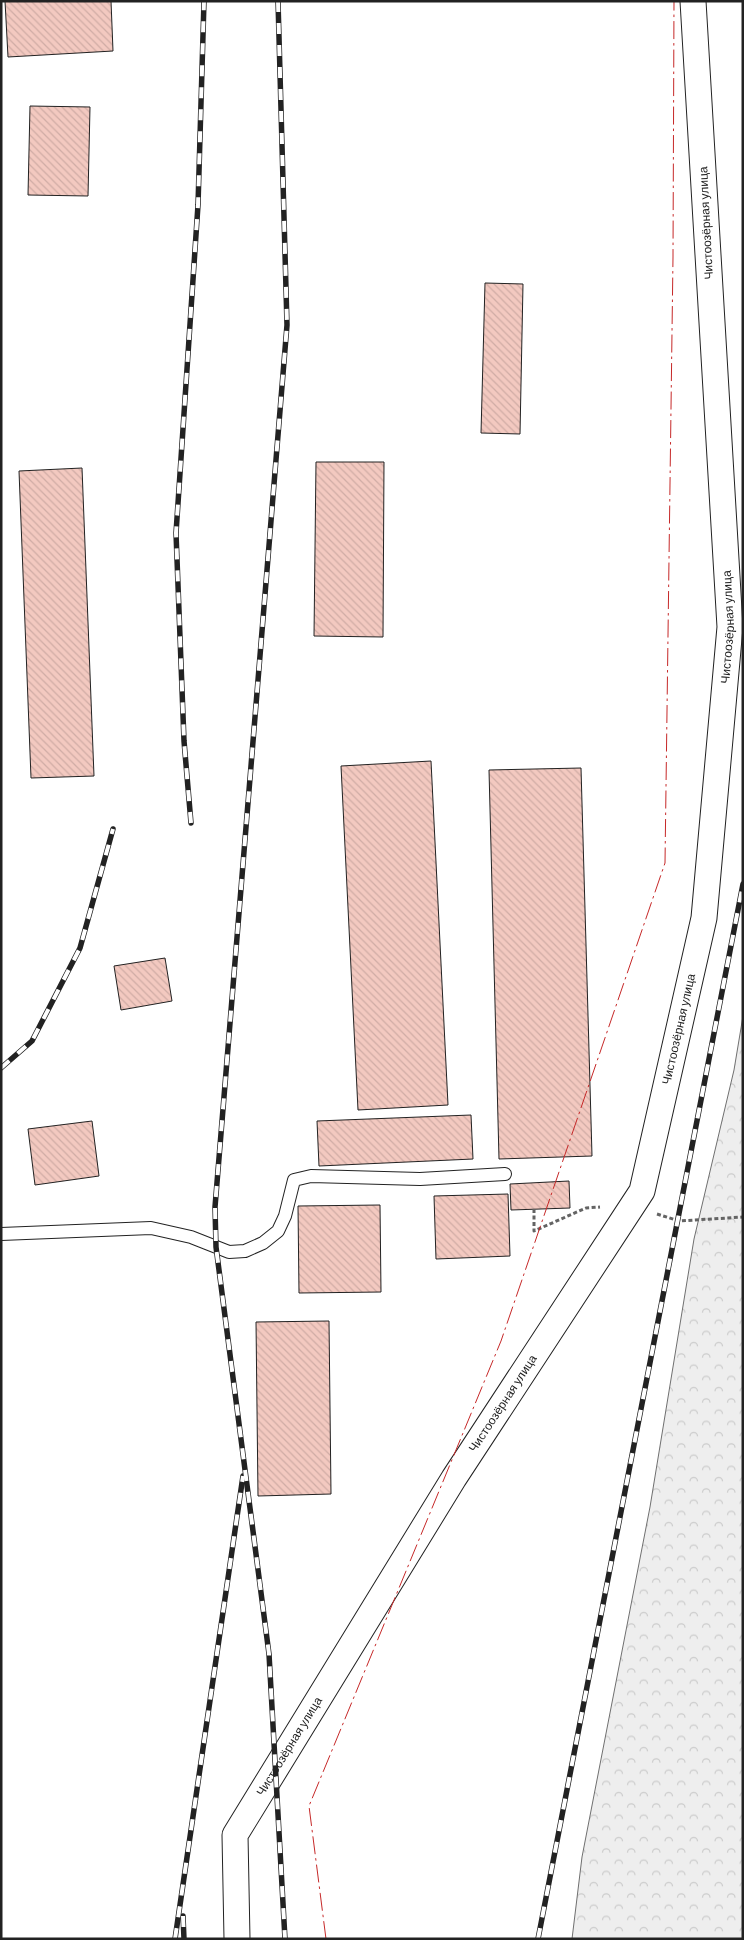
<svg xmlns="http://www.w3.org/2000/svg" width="744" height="1940" viewBox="0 0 744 1940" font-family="Barlow,sans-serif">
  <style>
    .forest { fill: url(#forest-crowns); stroke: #6f6f6f }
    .building { fill: url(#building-back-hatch); stroke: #222 }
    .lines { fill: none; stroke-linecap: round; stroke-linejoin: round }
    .lane-casing { stroke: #222; stroke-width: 14 }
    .street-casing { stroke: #222; stroke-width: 27 }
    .path { stroke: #646464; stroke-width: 3; stroke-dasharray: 4 2.5; stroke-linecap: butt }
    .lane { stroke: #fff; stroke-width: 12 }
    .street { stroke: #fff; stroke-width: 25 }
    .rail-casing { stroke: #222; stroke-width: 5.5 }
    .rail { stroke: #fff; stroke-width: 4; stroke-dasharray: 11; stroke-linecap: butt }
    .power { stroke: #c62828; stroke-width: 1; stroke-dasharray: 18 4 2.5 4; stroke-linecap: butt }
    .labels { text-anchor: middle; stroke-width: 4; stroke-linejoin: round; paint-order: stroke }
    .street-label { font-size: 12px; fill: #222; stroke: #fff }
  </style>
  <defs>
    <pattern id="forest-crowns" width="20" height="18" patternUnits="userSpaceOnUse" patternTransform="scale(1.25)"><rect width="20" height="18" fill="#eee"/><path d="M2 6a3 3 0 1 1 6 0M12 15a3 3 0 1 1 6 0" fill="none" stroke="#ccc"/></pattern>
    <pattern id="building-back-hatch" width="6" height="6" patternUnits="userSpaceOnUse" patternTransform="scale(1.25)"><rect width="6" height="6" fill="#f3c9c0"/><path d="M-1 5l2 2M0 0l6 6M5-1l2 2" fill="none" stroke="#d0aca5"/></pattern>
  </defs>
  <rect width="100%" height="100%" fill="#fff"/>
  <polygon class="forest" points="743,1016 743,1939 572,1939 582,1857 650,1507 694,1239 734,1070"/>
  <g class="building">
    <polygon points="5,1 111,1 113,51 8,57"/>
    <polygon points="30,106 90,107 88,196 28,195"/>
    <polygon points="485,283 523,284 520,434 481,433"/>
    <polygon points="316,462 384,462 383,637 314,636"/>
    <polygon points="82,468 94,776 31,778 19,471"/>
    <polygon points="431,761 448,1105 358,1110 341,766"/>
    <polygon points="581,768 592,1156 499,1159 489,770"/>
    <polygon points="165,958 172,1001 121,1010 114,966"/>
    <polygon points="471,1115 473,1159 319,1166 317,1121"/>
    <polygon points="92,1121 99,1176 35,1185 28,1129"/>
    <polygon points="569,1181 570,1208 511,1210 510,1184"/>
    <polygon points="508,1194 510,1256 436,1259 434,1196"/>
    <polygon points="380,1205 381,1292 299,1293 298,1206"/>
    <polygon points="329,1321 331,1494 258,1496 256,1322"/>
  </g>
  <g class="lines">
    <defs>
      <polyline id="lane" points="1,1234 151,1228 191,1237 229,1252 245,1251 263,1243 278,1231 285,1216 294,1180 311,1176 420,1179 505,1174"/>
      <g id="street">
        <path id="s1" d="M 237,1939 L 235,1835 L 454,1478 L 642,1191 L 704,918 L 730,627 L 693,1"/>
      </g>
    </defs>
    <use href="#lane" class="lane-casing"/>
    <use href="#street" class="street-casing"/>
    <g class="path">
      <polyline points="534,1209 534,1231 586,1208 600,1207"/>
      <polyline points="657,1214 679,1221 743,1217"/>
    </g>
    <use href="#lane" class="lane"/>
    <use href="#street" class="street"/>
    <defs>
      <g id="rail">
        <polyline points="278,1 287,325 215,1207 216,1247 269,1654 285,1939"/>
        <polyline points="191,823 184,741 176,533 198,205 204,1"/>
        <polyline points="1,1068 32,1041 80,948 113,829"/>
        <polyline points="183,1916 184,1939"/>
        <polyline points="175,1939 243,1476"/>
        <polyline points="538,1939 743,884"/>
      </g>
    </defs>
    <use href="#rail" class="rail-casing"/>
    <use href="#rail" class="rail"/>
    <polyline class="power" points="326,1939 309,1806 501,1341 665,863 673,257 674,1"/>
  </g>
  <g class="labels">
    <g class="street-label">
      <text transform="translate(706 223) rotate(-93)" y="4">Чистоозёрная улица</text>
      <text dy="4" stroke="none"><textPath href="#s1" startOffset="1438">Чистоозёрная улица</textPath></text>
      <text dy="4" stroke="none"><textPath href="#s1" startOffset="1032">Чистоозёрная улица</textPath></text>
      <text dy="4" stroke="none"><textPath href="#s1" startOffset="612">Чистоозёрная улица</textPath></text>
      <text dy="4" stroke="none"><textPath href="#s1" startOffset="208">Чистоозёрная улица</textPath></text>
    </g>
  </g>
  <rect width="744" height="1940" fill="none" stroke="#222222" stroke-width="5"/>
</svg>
